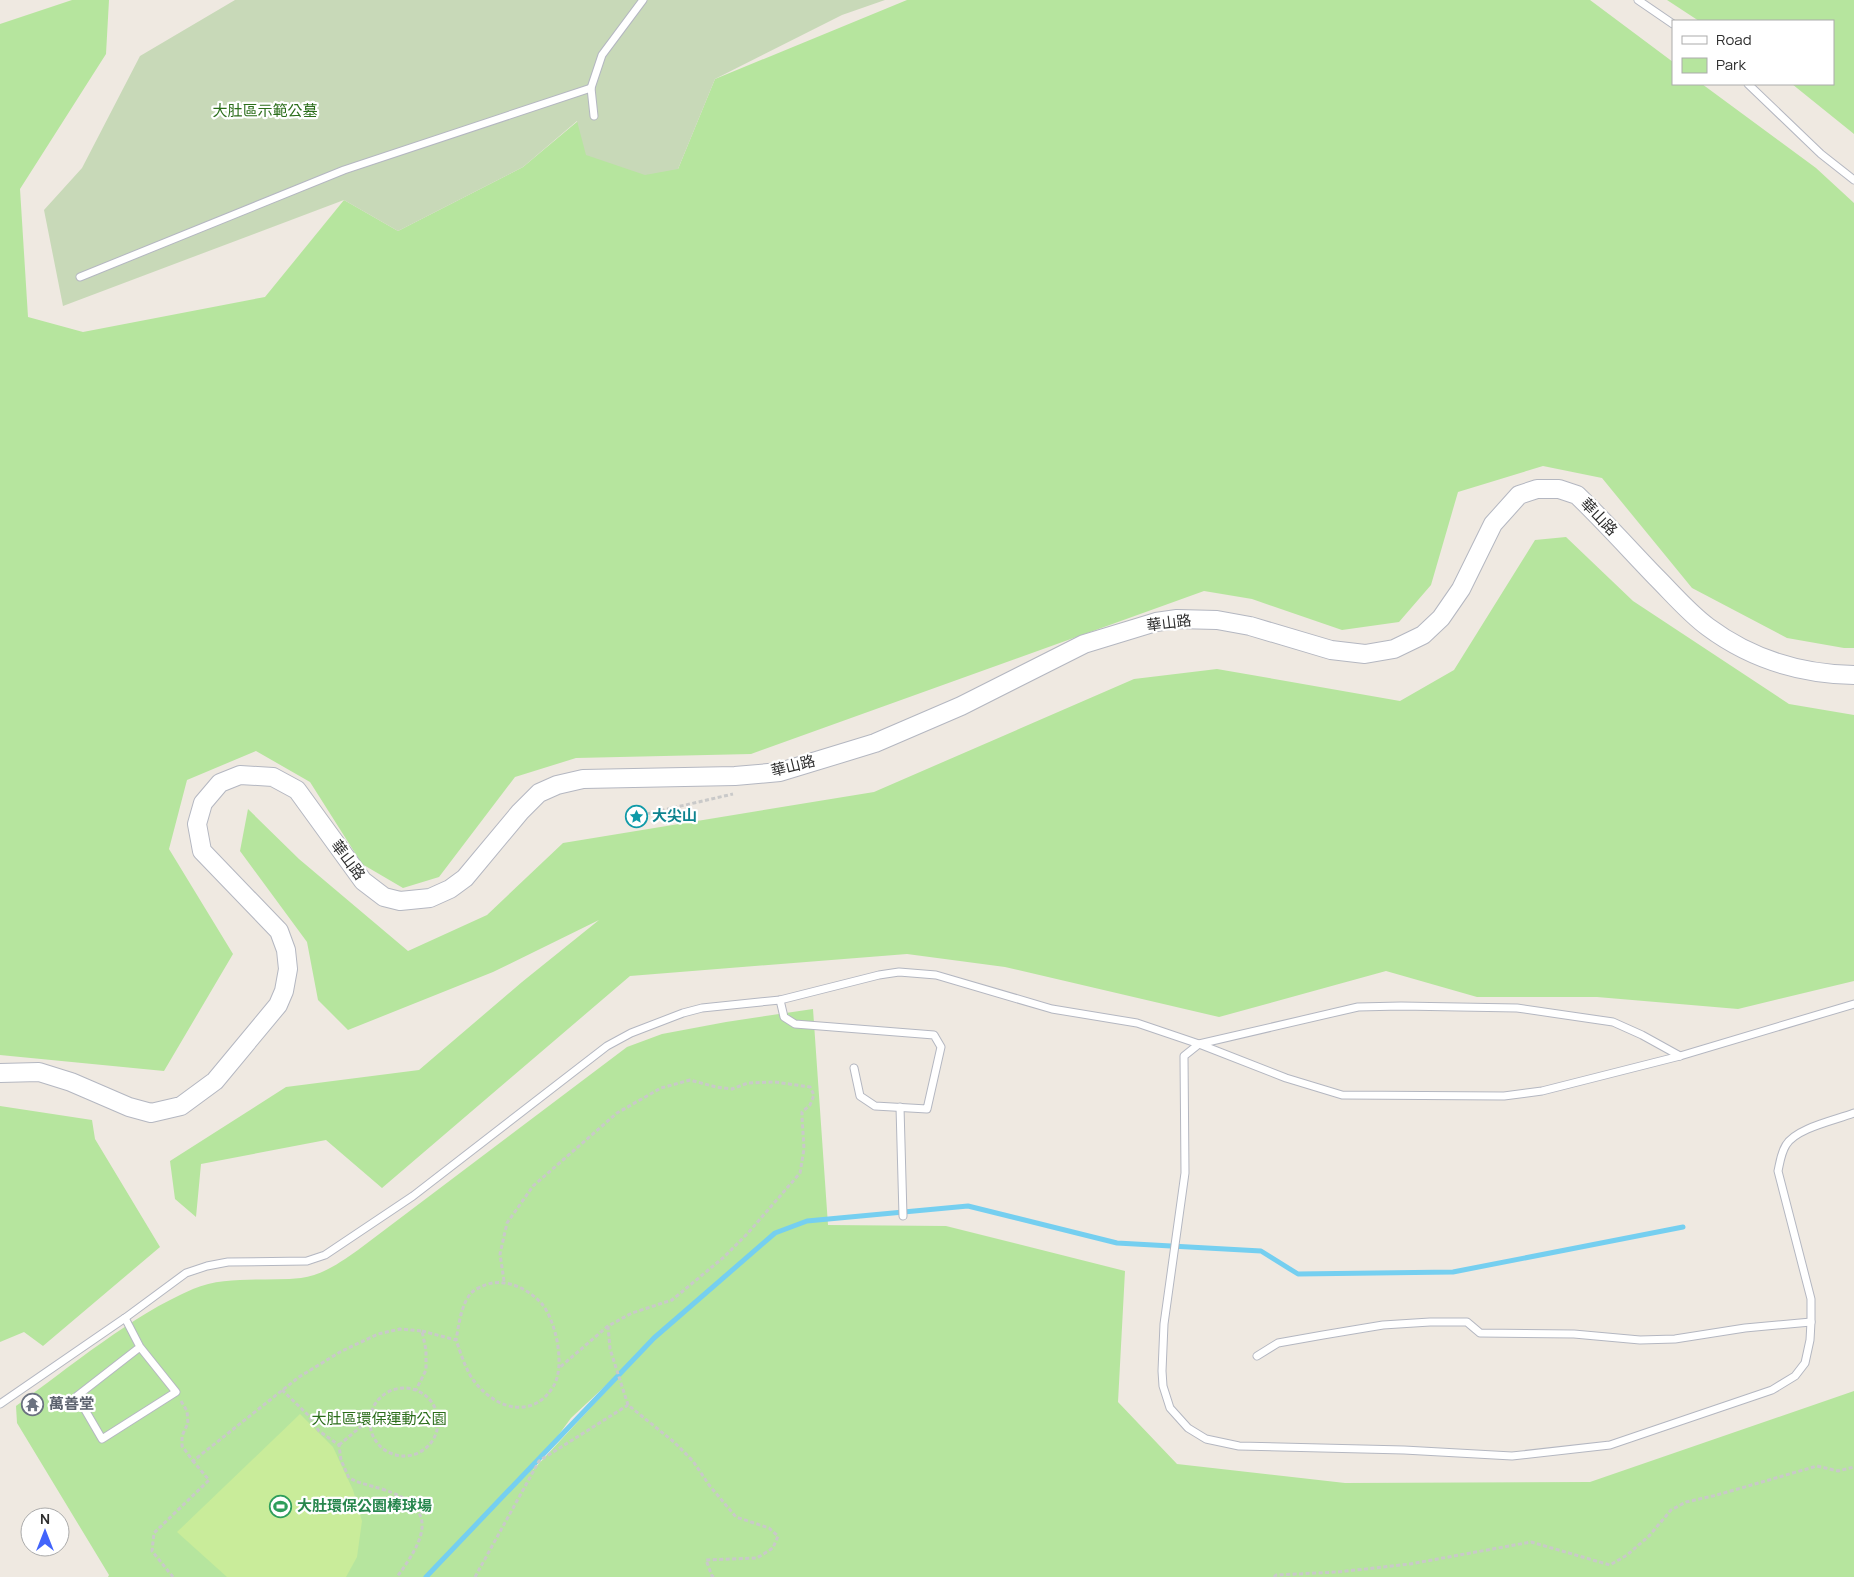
<svg xmlns="http://www.w3.org/2000/svg" width="1854" height="1577" viewBox="0 0 1854 1577" font-family="Manrope,'Noto Sans TC',sans-serif">
  <style>
    .green { fill: #b6e59e; fill-rule: evenodd }
    .cemetery { fill: #c8d9b8 }
    .pitch { fill: #c9ec9a }
    .lines { fill: none; stroke-linecap: round; stroke-linejoin: round }
    .stream { stroke: #75cff0; stroke-width: 5 }
    .service-casing { stroke: #b4b7c1; stroke-width: 9 }
    .tertiary-casing { stroke: #b4b7c1; stroke-width: 20 }
    .path { stroke: #c9c9c9; stroke-width: 3; stroke-dasharray: 4 2.5; stroke-linecap: butt }
    .service { stroke: #fff; stroke-width: 7 }
    .tertiary { stroke: #fff; stroke-width: 18 }
    .labels { text-anchor: middle; stroke-width: 4.5; stroke-linejoin: round; paint-order: stroke }
    .park-label { font-size: 15px; fill: #2c6e1b; stroke: #fff }
    .street-label { font-size: 15px; fill: #2e2e2e; stroke: #fff }
    .culture-label { font-size: 15px; font-weight: bold; fill: #0d838f; stroke: #fff; text-anchor: start }
    .worship-label { font-size: 15px; font-weight: bold; fill: #5b616d; stroke: #fff; text-anchor: start }
    .leisure-label { font-size: 15px; font-weight: bold; fill: #27864d; stroke: #fff; text-anchor: start }
  </style>
  <rect width="100%" height="100%" fill="#efe9e1"/>
  <g class="green">
    <polygon points="72,0 109,0 106,54 20,189 28,317 83,332 265,297 344,200 398,231 523,167 578,121 678,169 715,79 907,0 1590,0 1673,62 1673,84 1702,84 1816,168 1854,203 1854,648 1844,648 1787,638 1692,588 1602,478 1543,466 1458,492 1431,585 1399,622 1342,630 1252,599 1204,591 751,754 576,758 515,777 439,877 403,888 362,864 310,782 256,751 187,780 169,849 233,954 164,1071 0,1055 0,24"/>
    <polygon points="1667,0 1854,0 1854,134 1792,84 1833,84 1833,21 1699,21"/>
    <polygon points="1566,537 1633,601 1789,704 1854,715 1854,981 1738,1009 1597,997 1477,997 1386,971 1219,1017 1005,967 907,954 630,976 382,1188 326,1140 201,1164 196,1217 175,1199 170,1161 286,1087 419,1070 522,982 599,920 493,972 348,1030 318,1000 307,942 240,851 248,809 299,859 408,951 487,915 563,843 874,792 1134,679 1217,669 1400,701 1454,670 1535,540"/>
    <path d="M 813,1009 L 828,1225 L 946,1226 L 1125,1271 L 1118,1402 L 1177,1464 L 1345,1483 L 1590,1482 L 1854,1391 L 1854,1577 L 108,1577 L 109,1575 L 17,1423 L 16,1406 C 70,1367 132,1315 193,1289 C 227,1275 265,1282 301,1278 C 323,1275 341,1262 358,1250 L 627,1047 L 662,1034 L 726,1022 ZM 634,1359 L 635,1360 L 533,1470 L 571,1418 Z"/>
    <polygon points="0,1106 92,1120 95,1139 160,1247 43,1346 24,1332 0,1342"/>
  </g>
  <polygon class="cemetery" points="235,0 885,0 842,15 715,79 678,169 645,175 586,155 577,121 523,167 398,231 344,200 63,306 44,210 82,168 140,56"/>
  <polygon class="pitch" points="300,1414 333,1447 353,1490 362,1521 357,1557 346,1577 227,1577 177,1532"/>
  <g class="lines">
    <polyline class="stream" points="426,1577 654,1338 775,1233 807,1221 968,1206 1117,1243 1261,1251 1298,1274 1453,1272 1683,1227"/>
    <defs>
      <g id="service">
        <polyline points="1638,0 1673,24"/>
        <polyline points="1748,84 1821,154 1854,180"/>
        <polyline points="594,116 591,88 602,55 643,0"/>
        <polyline points="80,277 344,170 591,88"/>
        <polyline points="780,1000 784,1017 795,1024 934,1035 941,1047 927,1109 875,1106 860,1096 854,1068"/>
        <path d="M 1680,1056 L 1642,1035 L 1613,1022 L 1517,1008 L 1401,1006 L 1358,1007 L 1199,1044 L 1184,1056 L 1185,1173 L 1164,1324 L 1162,1371 L 1163,1386 L 1170,1408 L 1188,1428 L 1206,1439 L 1239,1446 L 1404,1450 L 1512,1456 L 1610,1445 L 1772,1390 L 1795,1376 L 1805,1363 L 1810,1340 L 1811,1322 L 1811,1299 L 1778,1171 C 1780,1162 1781,1153 1786,1145 C 1796,1128 1836,1120 1854,1113"/>
        <polyline points="900,1107 903,1216"/>
        <polyline points="125,1318 140,1347 176,1392 102,1439 77,1396 140,1347"/>
        <polyline points="1257,1356 1278,1343 1323,1335 1383,1325 1430,1322 1467,1322 1480,1333 1574,1334 1640,1340 1675,1339 1745,1328 1811,1322"/>
        <polyline points="0,1404 125,1318 186,1273 207,1266 228,1262 307,1261 325,1255 413,1196 607,1046 631,1033 683,1013 702,1008 780,1000 879,975 899,972 936,975 1052,1009 1137,1023 1199,1044 1286,1078 1342,1095 1504,1096 1542,1091 1680,1056 1854,1004"/>
      </g>
      <path id="tertiary" d="M 0,1073 L 39,1072 L 71,1082 L 129,1107 L 151,1113 L 181,1106 L 215,1081 L 278,1005 L 284,991 L 288,969 L 286,950 L 279,931 L 202,851 L 197,824 L 203,803 L 220,783 L 240,775 L 273,777 L 297,790 L 363,881 L 384,897 L 400,901 L 430,898 L 450,889 L 465,878 L 520,812 L 539,793 L 557,785 L 583,779 L 735,776 L 780,772 L 875,743 L 961,706 L 1084,644 L 1156,622 L 1177,619 L 1217,620 L 1250,626 L 1331,650 L 1365,654 L 1394,649 L 1423,635 L 1441,618 L 1461,589 L 1493,524 L 1519,495 L 1537,489 L 1559,489 L 1577,495 C 1604,521 1630,550 1656,577 C 1673,594 1689,613 1708,627 C 1751,659 1802,674 1854,675"/>
    </defs>
    <use href="#service" class="service-casing"/>
    <use href="#tertiary" class="tertiary-casing"/>
    <g class="path">
      <polyline points="629,818 733,794"/>
      <polyline points="504,1281 500,1254 507,1223 533,1186 617,1113 661,1088 690,1080 716,1087 732,1089 748,1083 775,1082 810,1087 814,1095 810,1105 802,1112 802,1117 804,1149 800,1173 748,1233 724,1257 672,1300 632,1313 608,1326 559,1368"/>
      <polyline points="608,1326 610,1349 628,1405 674,1442 693,1461 709,1485 736,1517 769,1528 778,1536 773,1548 757,1558 706,1560 712,1576 714,1577"/>
      <path d="M 422,1331 L 456,1340 C 460,1351 464,1364 470,1375 C 489,1406 530,1423 553,1387 C 566,1367 556,1321 542,1304 C 527,1287 501,1276 481,1287 C 478,1288 474,1290 471,1293 C 461,1305 459,1324 456,1340"/>
      <circle cx="404" cy="1422" r="34"/>
      <path d="M 282,1390 L 308,1415 L 319,1431 L 339,1445 L 341,1460 L 349,1478 C 361,1484 369,1485 382,1489 C 440,1508 426,1537 397,1577"/>
      <polyline points="181,1401 187,1411 188,1423 182,1436 182,1446 193,1461 299,1377 340,1352 378,1334 400,1329 422,1331 426,1350 426,1370 416,1390"/>
      <polyline points="339,1445 370,1419"/>
      <polyline points="173,1577 152,1551 154,1533 209,1480 193,1461"/>
      <polyline points="475,1577 539,1461 628,1405"/>
      <polyline points="1274,1577 1276,1575 1338,1572 1410,1564 1531,1542 1610,1565 1627,1555 1649,1536 1671,1510 1686,1502 1717,1495 1817,1466 1838,1471 1854,1467"/>
    </g>
    <use href="#service" class="service"/>
    <use href="#tertiary" class="tertiary"/>
  </g>
  <defs>
    <symbol id="sight-ring" viewBox="-11 -11 22 22"><circle r="9.5" fill="#fff" stroke="#0f9aa8" stroke-width="1.5"/><path d="M0-6L1.8-2.2L6-1.7L2.9 1.2L3.7 5.4L0 3.3L-3.7 5.4L-2.9 1.2L-6-1.7L-1.8-2.2Z" fill="#0f9aa8"/></symbol>
    <symbol id="temple-ring" viewBox="-11 -11 22 22"><circle r="9.5" fill="#fff" stroke="#6b7280" stroke-width="1.5"/><path d="M0-6L5-2H3V0L6.5 2.5H4V6H1.5V3h-3V6H-4V2.5H-6.5L-3 0V-2H-5Z" fill="#6b7280"/></symbol>
    <symbol id="stadium-ring" viewBox="-11 -11 22 22"><circle r="9.5" fill="#fff" stroke="#2e9e5b" stroke-width="1.5"/><path d="M0-5a6.5 5 0 1 0 0 10a6.5 5 0 1 0 0-10ZM-3.5-1.8h7v3.6h-7Z" fill="#2e9e5b"/></symbol>
  </defs>
  <g fill-rule="evenodd">
    <use href="#sight-ring" x="624" y="804" width="25" height="25"/>
    <use href="#temple-ring" x="20" y="1392" width="25" height="25"/>
    <use href="#stadium-ring" x="268" y="1494" width="25" height="25"/>
  </g>
  <g class="labels">
    <g class="park-label">
      <text x="265" y="116">大肚區示範公墓</text>
      <text x="379" y="1424">大肚區環保運動公園</text>
    </g>
    <g class="street-label">
      <text transform="translate(1599 517) rotate(46)" y="5">華山路</text>
      <text transform="translate(1169 623) rotate(-7)" y="5">華山路</text>
      <text transform="translate(793 766) rotate(-14)" y="5">華山路</text>
      <text transform="translate(348 860) rotate(53)" y="5">華山路</text>
    </g>
    <g class="culture-label">
      <text x="652" y="821">大尖山</text>
    </g>
    <g class="worship-label">
      <text x="49" y="1409">萬善堂</text>
    </g>
    <g class="leisure-label">
      <text x="297" y="1511">大肚環保公園棒球場</text>
    </g>
  </g>
  <rect x="1672" y="20" width="162" height="65" fill="#ffffff" stroke="#ababab"/>
  <rect x="1682" y="36" width="25" height="8" fill="#ffffff" stroke="#ababab"/>
  <text x="1716" y="45" font-size="15" fill="#2e2e2e">Road</text>
  <rect x="1682" y="58" width="25" height="15" fill="#b6e59e" stroke="#ababab"/>
  <text x="1716" y="70" font-size="15" fill="#2e2e2e">Park</text>
  <g transform="translate(45 1532)"><circle r="24" fill="#ffffff" stroke="#ababab"/>
  <path d="M0-4L9 19L0 12L-9 19Z" fill="#4264fb"/>
  <text y="-8" font-size="14" font-weight="bold" text-anchor="middle" fill="#2e2e2e">N</text>
  </g>
</svg>
